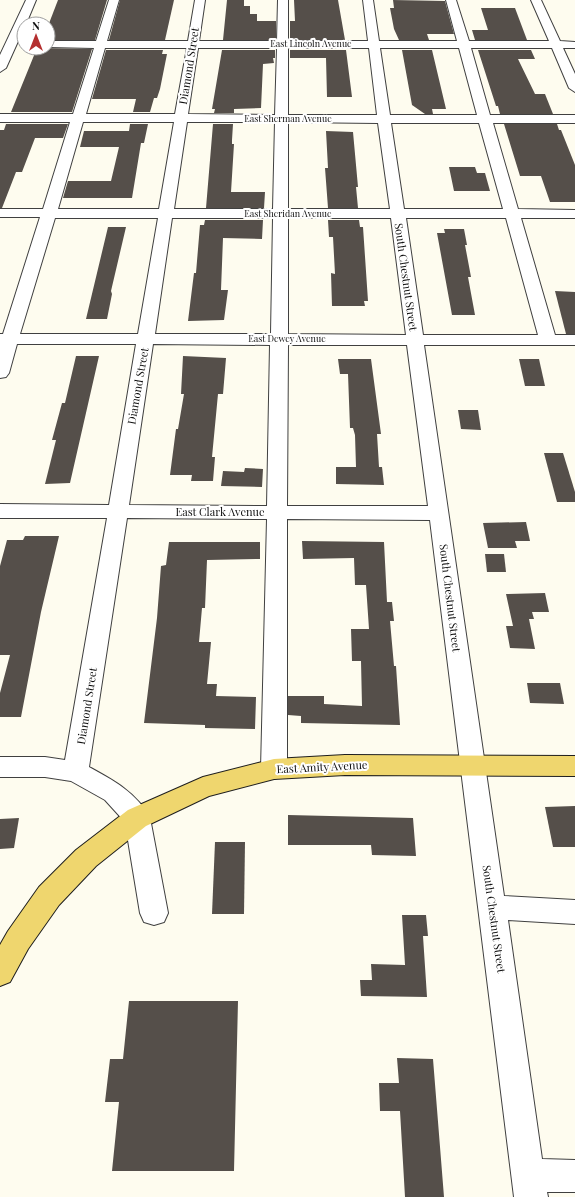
<svg xmlns="http://www.w3.org/2000/svg" width="575" height="1197" viewBox="0 0 575 1197" font-family="'Playfair Display',serif">
  <style>
    .building { fill: #554f4a }
    .lines { fill: none; stroke-linecap: round; stroke-linejoin: round }
    .minor-casing { stroke: #404040; stroke-width: 2 }
    .major-casing { stroke: #1e1e1e; stroke-width: 2 }
    .minor { fill: #fff; fill-rule: evenodd }
    .major { fill: #efd66e; fill-rule: evenodd }
    .labels { text-anchor: middle; stroke-width: 4; stroke-linejoin: round; paint-order: stroke }
    .far-street-label { font-size: 9px; fill: #0d0d0d; stroke: #fff }
    .street-label { font-size: 11px; fill: #0d0d0d; stroke: #fff }
  </style>
  <rect width="100%" height="100%" fill="#fefcef"/>
  <g class="building">
    <polygon points="58,0 107,0 95,40 48,40 48,26"/>
    <polygon points="120,0 174,0 165,40 109,40"/>
    <polygon points="227,0 244,0 244,6 250,6 250,14 257,14 257,21 276,21 276,40 223,40"/>
    <polygon points="294,0 338,0 345,40 290,40 290,21 295,21"/>
    <polygon points="393,0 445,1 454,34 427,34 429,40 399,40 394,29 390,8 394,8"/>
    <polygon points="481,8 515,8 527,40 475,40 472,30 488,30"/>
    <polygon points="41,48 92,49 72,112 11,112 35,53 39,53"/>
    <polygon points="106,50 163,50 162,54 167,54 160,89 157,98 154,98 150,112 133,112 136,99 92,99"/>
    <polygon points="222,50 275,50 275,58 273,58 274,63 263,64 261,108 234,109 234,113 214,113 215,109 212,109"/>
    <polygon points="290,50 346,50 352,97 327,97 326,58 290,58"/>
    <polygon points="402,50 432,50 446,109 432,109 433,114 425,114 412,105"/>
    <polygon points="478,50 531,50 535,59 518,59 535,94 545,94 553,114 500,114 498,106 496,106"/>
    <polygon points="6,124 68,124 63,138 35,138 22,172 16,172 2,208 0,208 0,130 4,130"/>
    <polygon points="130,124 148,124 144,143 141,143 132,198 63,198 68,181 111,181 119,147 80,147 84,131 129,131"/>
    <polygon points="213,124 233,124 232,140 232,144 234,144 231,192 265,192 264,208 206,208"/>
    <polygon points="504,124 557,124 559,130 561,130 575,165 575,202 550,202 541,176 520,176"/>
    <polygon points="326,131 353,132 358,187 356,187 358,208 328,208 325,168 328,168"/>
    <polygon points="449,167 475,167 477,173 485,173 490,191 454,191"/>
    <polygon points="205,220 263,220 262,239 223,238 221,290 228,290 224,320 188,321 194,273 196,273 200,225 204,225"/>
    <polygon points="328,220 359,220 360,227 363,227 368,301 364,301 365,306 332,306 331,273 335,274 333,237 329,237"/>
    <polygon points="108,227 126,227 111,291 112,294 107,319 86,319"/>
    <polygon points="444,229 464,229 467,245 465,245 471,277 468,277 475,315 452,315 437,233 445,233"/>
    <polygon points="555,291 575,292 575,334 566,334"/>
    <polygon points="76,356 99,356 70,483 45,484 56,440 52,440 62,403 65,403"/>
    <polygon points="183,356 226,358 223,394 218,394 212,457 215,457 213,481 191,481 192,475 170,475 176,429 178,429 184,394 181,394"/>
    <polygon points="338,359 371,359 381,434 377,434 379,467 382,467 384,485 336,484 336,467 356,467 355,435 353,428 350,428 348,374 340,374"/>
    <polygon points="519,359 539,359 545,386 525,386"/>
    <polygon points="458,410 478,410 481,430 461,429"/>
    <polygon points="544,453 563,453 575,492 575,502 557,502"/>
    <polygon points="245,468 263,469 262,487 221,486 223,471 244,472"/>
    <polygon points="526,522 530,541 515,541 517,548 488,548 483,523"/>
    <polygon points="25,536 59,536 41,612 21,717 0,717 0,693 10,655 0,655 0,566 7,540 23,540"/>
    <polygon points="302,541 384,542 387,602 392,602 394,621 390,621 394,666 396,666 400,725 301,723 301,716 288,715 288,696 324,696 324,704 362,706 361,661 352,661 351,629 369,629 366,585 355,585 354,558 303,559"/>
    <polygon points="169,542 260,542 260,559 207,560 205,608 202,608 199,642 211,642 207,684 217,684 216,696 256,697 255,729 205,728 205,725 144,723 157,618 161,566 166,565"/>
    <polygon points="485,554 504,554 506,572 487,572"/>
    <polygon points="545,593 549,612 532,612 534,619 529,619 535,649 510,648 506,626 513,626 506,594"/>
    <polygon points="527,683 560,683 564,704 530,703"/>
    <polygon points="575,806 575,847 553,847 545,807"/>
    <polygon points="288,815 413,818 416,856 372,855 371,845 288,845"/>
    <polygon points="19,818 14,848 0,849 0,819"/>
    <polygon points="215,842 245,842 244,914 212,914"/>
    <polygon points="402,915 426,915 428,936 423,936 427,997 361,996 360,980 372,980 371,964 405,965"/>
    <polygon points="129,1001 238,1001 234,1171 112,1171 119,1102 105,1102 110,1059 123,1059"/>
    <polygon points="397,1058 433,1059 444,1197 405,1197 400,1111 380,1111 379,1083 399,1083"/>
  </g>
  <g class="lines">
    <defs>
      <g id="minor">
        <polygon points="26,0 36,0 26,24 24,24 24,28 6,68 0,72 0,55"/>
        <path d="M 109,0 L 119,0 L 107,41 L 188,41 L 195,0 L 205,0 L 199,41 L 277,41 L 278,0 L 288,0 L 288,41 L 368,41 L 363,0 L 373,0 L 379,41 L 457,41 L 446,0 L 456,0 L 469,41 L 549,41 L 531,0 L 541,0 L 560,41 L 575,42 L 575,48 L 563,48 L 575,74 L 575,92 L 569,88 L 552,48 L 471,48 L 490,115 L 575,115 L 575,123 L 493,123 L 518,209 L 575,210 L 575,218 L 521,218 L 555,335 L 575,335 L 575,345 L 424,345 L 504,896 L 575,900 L 575,924 L 508,920 L 542,1159 L 575,1160 L 575,1192 L 547,1192 L 548,1197 L 514,1197 L 430,520 L 287,519 L 287,769 L 283,776 L 274,779 L 265,776 L 261,769 L 267,519 L 127,518 L 89,767 C 113,780 137,793 150,818 L 168,913 L 164,922 L 154,925 L 144,922 L 140,913 L 125,822 L 105,800 L 71,781 L 45,777 L 0,777 L 0,757 L 45,757 L 65,760 L 107,518 L 0,518 L 0,504 L 109,505 L 136,344 L 17,344 L 9,373 L 6,377 L 0,378 L 0,334 L 3,334 L 40,217 L 0,217 L 0,209 L 43,209 L 70,122 L 0,122 L 0,114 L 73,114 L 94,48 L 48,47 L 48,41 L 96,41 ZM 105,48 L 187,48 L 175,114 L 86,114 ZM 198,48 L 277,48 L 275,115 L 188,114 ZM 288,48 L 369,48 L 377,115 L 288,115 ZM 380,48 L 459,48 L 477,115 L 390,115 ZM 83,122 L 174,122 L 159,209 L 58,209 ZM 187,122 L 275,122 L 273,209 L 174,209 ZM 288,122 L 378,123 L 390,209 L 288,209 ZM 391,123 L 479,123 L 503,209 L 404,209 ZM 55,218 L 158,218 L 138,334 L 20,334 ZM 172,218 L 273,218 L 271,334 L 155,334 ZM 288,218 L 391,218 L 406,335 L 288,334 ZM 406,218 L 506,218 L 538,335 L 423,335 ZM 153,344 L 270,345 L 267,506 L 129,505 ZM 288,345 L 407,345 L 428,506 L 287,506 Z"/>
      </g>
      <polygon id="major" points="345,755 575,756 575,776 345,775 274,779 209,796 146,826 96,866 59,905 28,949 10,982 0,986 0,945 8,931 39,887 76,850 128,810 203,777 274,759"/>
    </defs>
    <use href="#minor" class="minor-casing"/>
    <use href="#major" class="major-casing"/>
    <use href="#minor" class="minor"/>
    <use href="#major" class="major"/>
  </g>
  <g class="labels">
    <g class="far-street-label">
      <text x="311" y="47">East Lincoln Avenue</text>
      <text x="288" y="122">East Sherman Avenue</text>
      <text x="288" y="217">East Sheridan Avenue</text>
      <text x="287" y="342">East Dewey Avenue</text>
    </g>
    <g class="street-label">
      <text transform="translate(189 66) rotate(-81)" y="4">Diamond Street</text>
      <text transform="translate(406 277) rotate(82)" y="4">South Chestnut Street</text>
      <text transform="translate(138 386) rotate(-80)" y="4">Diamond Street</text>
      <text x="220" y="516">East Clark Avenue</text>
      <text transform="translate(450 598) rotate(83)" y="4">South Chestnut Street</text>
      <text transform="translate(87 706) rotate(-81)" y="4">Diamond Street</text>
      <text transform="translate(322 767) rotate(-3)" y="4">East Amity Avenue</text>
      <text transform="translate(494 919) rotate(82)" y="4">South Chestnut Street</text>
    </g>
  </g>
  <g transform="translate(36 36)"><circle r="19" fill="#ffffff" stroke="#9e9e9e"/>
  <path d="M0-3L7 15L0 10L-7 15Z" fill="#b42f2f"/>
  <text y="-6" font-size="11" font-weight="bold" text-anchor="middle" fill="#0d0d0d">N</text>
  </g>
</svg>
